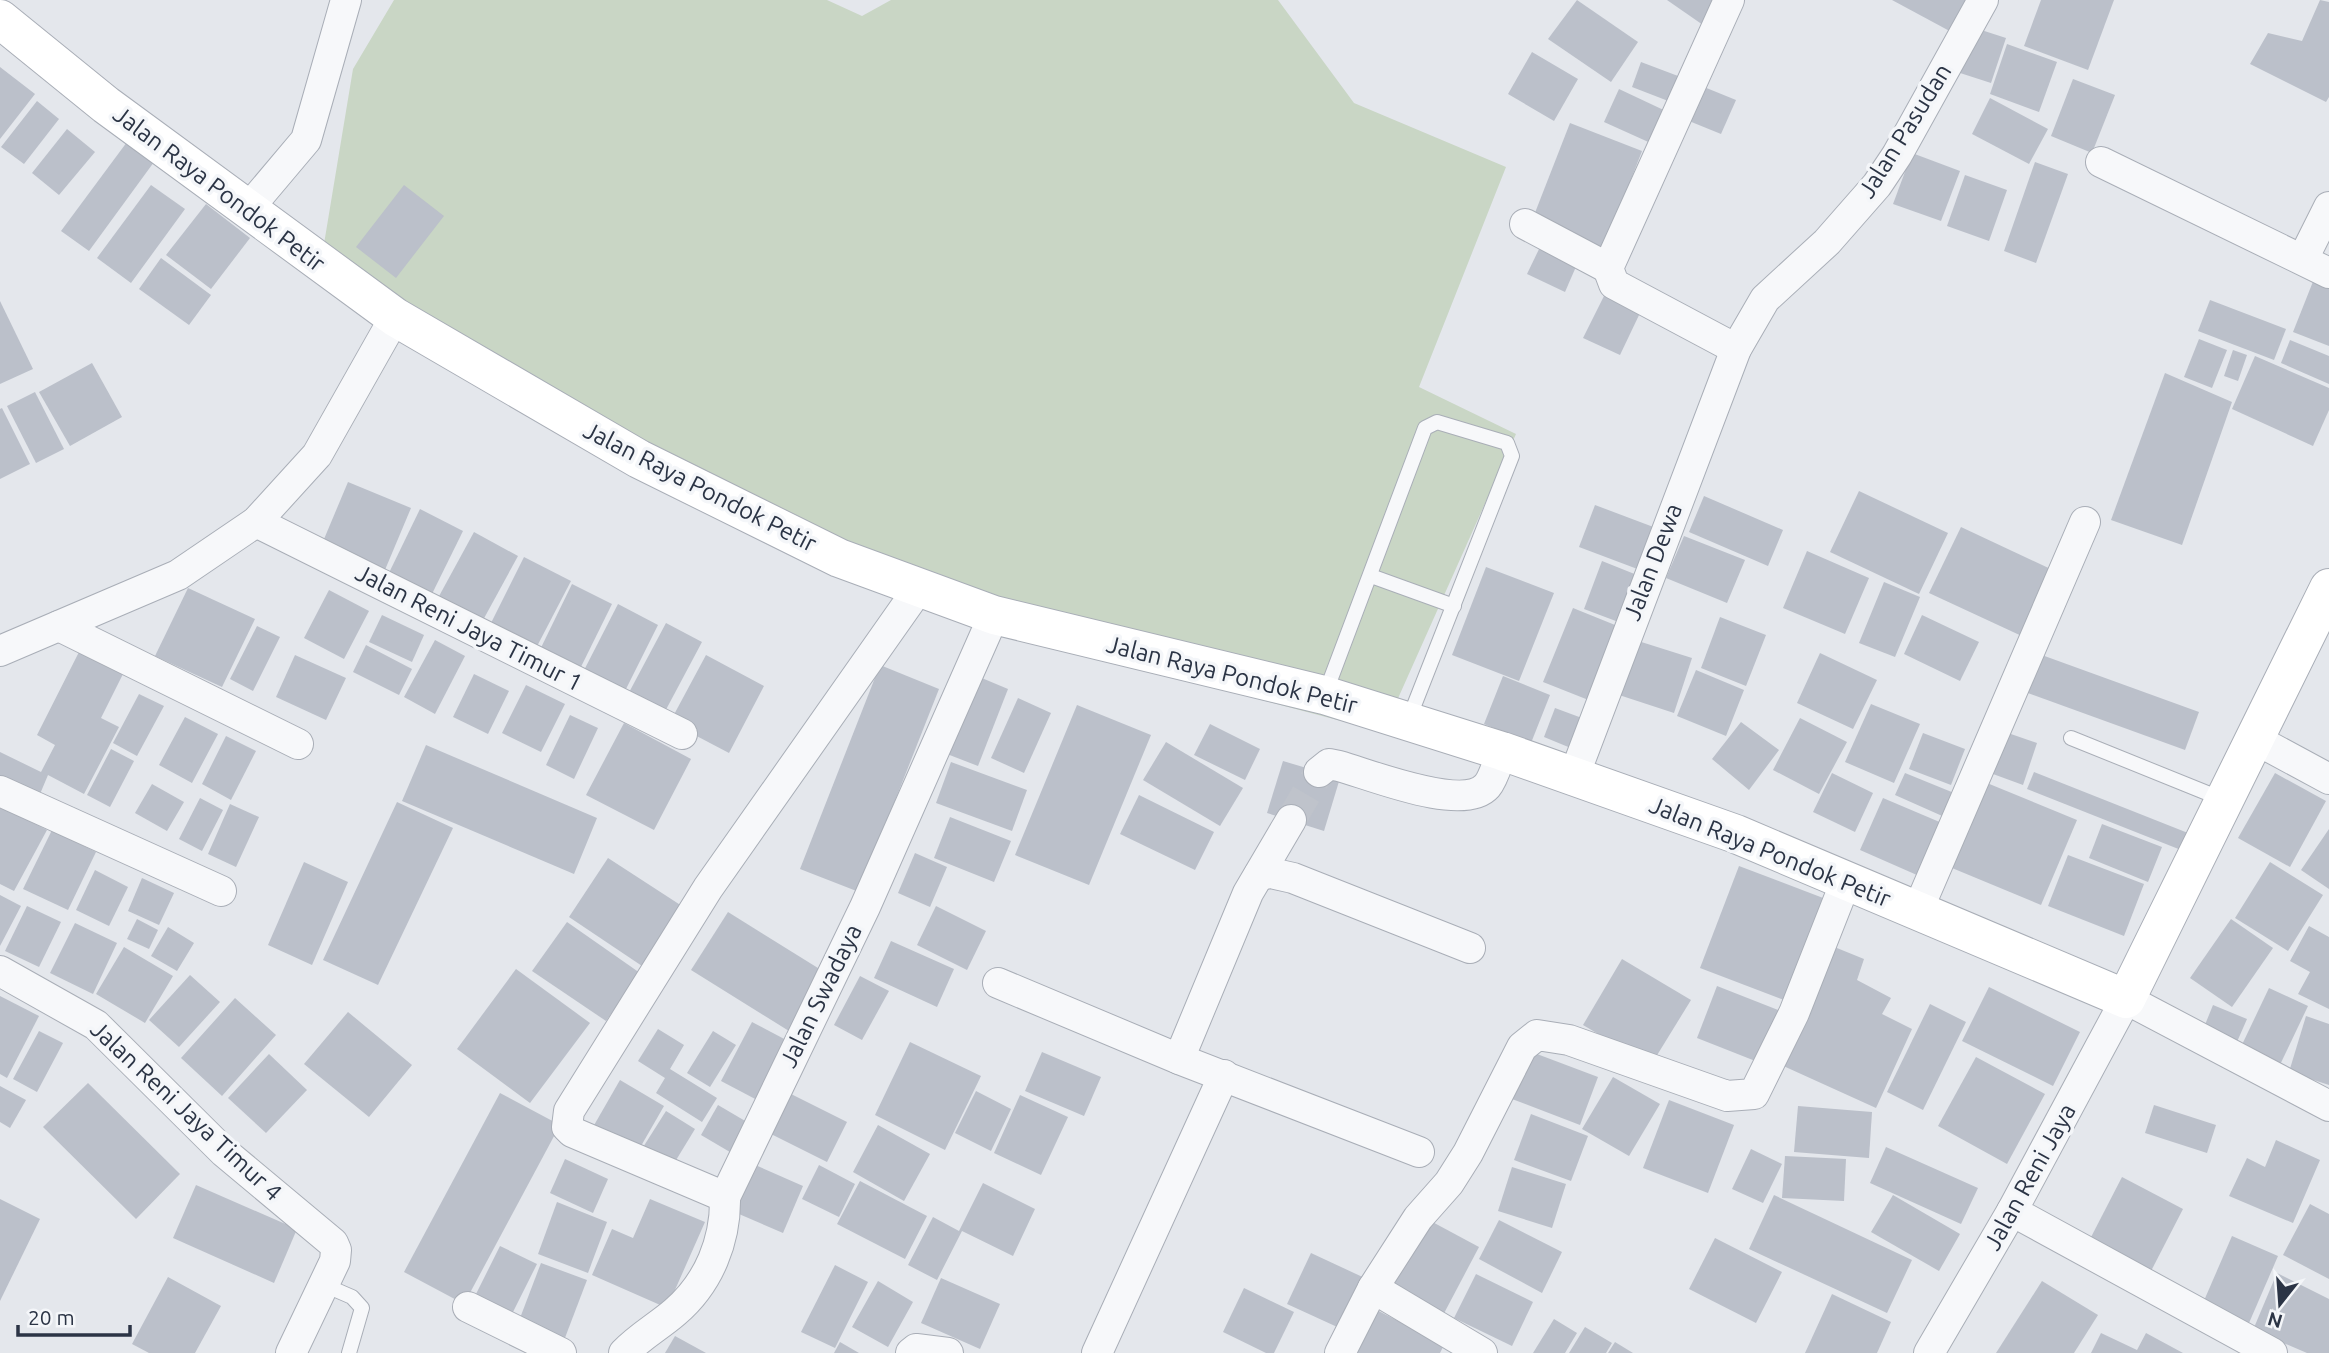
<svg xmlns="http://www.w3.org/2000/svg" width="2329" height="1353" viewBox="0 0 2329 1353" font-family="Ubuntu,sans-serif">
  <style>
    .green { fill: #c9d6c5 }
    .building { fill: #bbc0ca }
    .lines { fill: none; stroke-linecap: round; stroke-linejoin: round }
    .minor-tunnel { stroke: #bfc3cb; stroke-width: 30; stroke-dasharray: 30 15; stroke-linecap: butt }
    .service-casing { stroke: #a9aeb7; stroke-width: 16 }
    .minor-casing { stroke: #a9aeb7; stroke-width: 32 }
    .secondary-casing { stroke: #a9aeb7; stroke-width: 40 }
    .service { stroke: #f7f8fa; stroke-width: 14 }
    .minor { stroke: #f7f8fa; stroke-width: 30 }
    .secondary { stroke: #fff; stroke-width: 38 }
    .labels { text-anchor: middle; stroke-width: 7; stroke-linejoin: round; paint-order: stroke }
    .street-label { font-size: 24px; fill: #2b3445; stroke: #f4f6f9 }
  </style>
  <rect width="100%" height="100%" fill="#e4e7ec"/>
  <polygon class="green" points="394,0 827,0 862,16 891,0 1278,0 1354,103 1506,167 1419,387 1516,434 1383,732 983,627 786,550 322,256 353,69"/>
  <g class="building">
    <polygon points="1577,0 1638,42 1611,82 1548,39"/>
    <polygon points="1667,0 1721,0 1703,25"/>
    <polygon points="1892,0 1976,0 1957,35"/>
    <polygon points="2041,0 2114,0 2088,70 2024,46"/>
    <polygon points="2320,0 2329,2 2329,97 2326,102 2250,64 2268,33 2302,41"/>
    <polygon points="1972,27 2006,38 1991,83 1957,72"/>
    <polygon points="2007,44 2057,62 2039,112 1990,94"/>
    <polygon points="1532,52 1578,79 1554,121 1508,94"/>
    <polygon points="1641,62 1686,79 1676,104 1632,87"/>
    <polygon points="0,67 35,94 0,139"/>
    <polygon points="2073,79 2115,95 2092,153 2051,136"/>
    <polygon points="1704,87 1736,100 1721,134 1689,121"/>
    <polygon points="1619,89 1670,113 1655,145 1604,122"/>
    <polygon points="1990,98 2048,129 2029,164 1972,134"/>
    <polygon points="37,101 59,119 24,164 1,147"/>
    <polygon points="1570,123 1642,151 1603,251 1531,223"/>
    <polygon points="67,129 95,152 59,195 32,173"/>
    <polygon points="127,142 154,162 89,251 61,231"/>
    <polygon points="1912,153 1960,171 1941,221 1893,204"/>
    <polygon points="2035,162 2068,174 2036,263 2004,251"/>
    <polygon points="1965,175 2007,190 1989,241 1947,226"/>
    <polygon points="151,185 185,209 131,283 97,258"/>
    <polygon points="404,185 444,216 396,278 356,247"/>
    <polygon points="206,204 250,238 211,289 166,255"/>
    <polygon points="1541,245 1578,262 1565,292 1527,274"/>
    <polygon points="161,258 211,295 189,325 139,289"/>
    <polygon points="2316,274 2329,279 2329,346 2293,332"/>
    <polygon points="1604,296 1640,313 1620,355 1583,338"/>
    <polygon points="2210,300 2286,329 2274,360 2198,331"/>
    <polygon points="0,301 33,369 0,384"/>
    <polygon points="2199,339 2227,350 2212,388 2184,377"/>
    <polygon points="2290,340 2329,356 2329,384 2281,363"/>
    <polygon points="2233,350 2247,355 2238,381 2224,376"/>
    <polygon points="2255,356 2329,388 2329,410 2313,446 2232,409"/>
    <polygon points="92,363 122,417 70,446 39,392"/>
    <polygon points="2165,373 2232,402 2182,545 2111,520"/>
    <polygon points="35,392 64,449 36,463 7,406"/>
    <polygon points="2,408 30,464 0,479 0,409"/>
    <polygon points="348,482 411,508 382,577 319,551"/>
    <polygon points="1859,491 1948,533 1919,594 1830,552"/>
    <polygon points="1704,496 1783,530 1768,566 1689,532"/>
    <polygon points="1595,505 1664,531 1648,573 1579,547"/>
    <polygon points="420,509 463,531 429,600 386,579"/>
    <polygon points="1961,527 2057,572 2026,638 1929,593"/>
    <polygon points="474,532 518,556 482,622 438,598"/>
    <polygon points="1684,536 1745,560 1727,603 1666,578"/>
    <polygon points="1807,551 1869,578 1845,634 1783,608"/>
    <polygon points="524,557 571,581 533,654 487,631"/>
    <polygon points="1602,561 1647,579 1629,626 1584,609"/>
    <polygon points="1486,567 1554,593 1519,681 1452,655"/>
    <polygon points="1884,582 1920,597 1895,657 1859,643"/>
    <polygon points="572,584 612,604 575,679 535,660"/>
    <polygon points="188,588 255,619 222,687 155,656"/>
    <polygon points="329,590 369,611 344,659 304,638"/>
    <polygon points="618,604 658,625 620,701 579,680"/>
    <polygon points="1573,608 1620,627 1591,701 1543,682"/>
    <polygon points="382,615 424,635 412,662 369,642"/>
    <polygon points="1922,615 1979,642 1960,681 1904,654"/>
    <polygon points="1720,617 1766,635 1746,686 1701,668"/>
    <polygon points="666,623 702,642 661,719 625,700"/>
    <polygon points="257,626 280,637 253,691 230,679"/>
    <polygon points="435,640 465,656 435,714 404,697"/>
    <polygon points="1635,640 1692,658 1674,713 1616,694"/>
    <polygon points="366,645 412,669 399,695 353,672"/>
    <polygon points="79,652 123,674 101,718 119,727 84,794 48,775 40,794 0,775 0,752 41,772 55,745 37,735"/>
    <polygon points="1820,653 1877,680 1853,729 1797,703"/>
    <polygon points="2039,654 2199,712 2185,750 2025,692"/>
    <polygon points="295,655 346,678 326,720 276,697"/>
    <polygon points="706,655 764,686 729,753 670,722"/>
    <polygon points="880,665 939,689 859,892 800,869"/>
    <polygon points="1696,670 1744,690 1726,736 1677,716"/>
    <polygon points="474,674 509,691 488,734 453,717"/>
    <polygon points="977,676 1008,689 978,766 947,754"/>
    <polygon points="1503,676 1550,695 1531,743 1484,724"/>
    <polygon points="526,685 565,704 541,752 502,733"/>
    <polygon points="139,694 164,706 137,756 113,743"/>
    <polygon points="1018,698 1051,713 1024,773 991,758"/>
    <polygon points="1871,704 1920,724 1894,783 1845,762"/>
    <polygon points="1077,705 1151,735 1089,885 1015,855"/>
    <polygon points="1555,708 1590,721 1578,751 1544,737"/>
    <polygon points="570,715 598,728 574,779 546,765"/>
    <polygon points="185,717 218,734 192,783 159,765"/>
    <polygon points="1800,718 1847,742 1819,794 1773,770"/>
    <polygon points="1741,722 1779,750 1749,790 1712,759"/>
    <polygon points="624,723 691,759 654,830 586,795"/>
    <polygon points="1210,724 1260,749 1245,780 1194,755"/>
    <polygon points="1923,733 1965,749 1951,785 1909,769"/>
    <polygon points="2008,733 2037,743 2023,785 1993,774"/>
    <polygon points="226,736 256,751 231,800 202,784"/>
    <polygon points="1166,742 1243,788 1220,826 1143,780"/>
    <polygon points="426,745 597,818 574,874 402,801"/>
    <polygon points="111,749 134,761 110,807 87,795"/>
    <polygon points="1283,761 1340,778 1324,831 1267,813"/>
    <polygon points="951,762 1027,790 1012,831 936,803"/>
    <polygon points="2034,772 2188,833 2181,850 2027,789"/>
    <polygon points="1832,773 1873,793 1855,832 1813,812"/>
    <polygon points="1905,773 1959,795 1949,819 1895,795"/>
    <polygon points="2275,773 2326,801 2290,867 2238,838"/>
    <polygon points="1987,783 2077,820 2041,905 1952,868"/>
    <polygon points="152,784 184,802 167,831 135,813"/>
    <polygon points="1139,795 1214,832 1195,870 1120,834"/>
    <polygon points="200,798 223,810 202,851 179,839"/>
    <polygon points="1883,798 1949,826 1926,879 1860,850"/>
    <polygon points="397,802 453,828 378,985 323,960"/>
    <polygon points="230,804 259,817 236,867 208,854"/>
    <polygon points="0,806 47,830 14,891 0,884"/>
    <polygon points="950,817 1011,841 994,882 934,858"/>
    <polygon points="2102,824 2162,847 2148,882 2089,858"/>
    <polygon points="2329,829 2329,889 2301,870"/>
    <polygon points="52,830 96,852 68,910 23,889"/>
    <polygon points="915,853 947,867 930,907 898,893"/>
    <polygon points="2068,855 2144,884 2124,936 2048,906"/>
    <polygon points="608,858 685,908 645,968 569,917"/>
    <polygon points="304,862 348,882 312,965 268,945"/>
    <polygon points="2270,862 2323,895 2288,951 2235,918"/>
    <polygon points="1739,866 1831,901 1792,1003 1700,968"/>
    <polygon points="95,870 128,887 109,926 76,910"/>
    <polygon points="142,878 174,893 159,925 128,911"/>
    <polygon points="0,895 21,906 0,946"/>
    <polygon points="27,906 61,922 39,967 5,951"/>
    <polygon points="936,906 986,931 967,970 917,945"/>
    <polygon points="728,912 826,973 789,1031 691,970"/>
    <polygon points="137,919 158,930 149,949 127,939"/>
    <polygon points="2231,919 2273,948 2232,1007 2190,978"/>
    <polygon points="567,922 640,973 606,1021 532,971"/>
    <polygon points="75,923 117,943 93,994 50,973"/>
    <polygon points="2309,926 2329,937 2329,1009 2298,994 2310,972 2290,961"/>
    <polygon points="168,927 194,943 177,971 151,956"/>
    <polygon points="891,941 954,969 937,1007 874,978"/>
    <polygon points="1832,946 1864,959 1857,980 1891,998 1882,1014 1912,1029 1876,1108 1779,1064"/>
    <polygon points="124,947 173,976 145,1023 96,994"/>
    <polygon points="1622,959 1691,1000 1651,1065 1583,1025"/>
    <polygon points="516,969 590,1023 530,1103 457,1049"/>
    <polygon points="190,975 220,1002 179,1047 149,1020"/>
    <polygon points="860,976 889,991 862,1040 834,1025"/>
    <polygon points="1717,986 1788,1014 1768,1066 1697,1038"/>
    <polygon points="1989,987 2080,1032 2053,1086 1962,1041"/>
    <polygon points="2269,988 2308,1006 2278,1069 2239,1051"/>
    <polygon points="0,996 39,1016 7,1078 0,1074"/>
    <polygon points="235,998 276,1035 222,1096 181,1058"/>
    <polygon points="1930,1004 1966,1022 1923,1110 1887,1092"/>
    <polygon points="2213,1005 2247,1019 2233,1051 2200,1037"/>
    <polygon points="348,1012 412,1065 369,1117 304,1064"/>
    <polygon points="2306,1016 2329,1024 2329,1085 2289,1072"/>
    <polygon points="752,1022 790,1042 759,1101 721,1081"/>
    <polygon points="658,1029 684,1045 670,1069 717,1098 702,1122 656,1093 665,1078 638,1061"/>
    <polygon points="39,1031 63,1043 37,1092 13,1079"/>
    <polygon points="713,1031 736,1045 710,1087 687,1073"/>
    <polygon points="910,1042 981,1076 945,1150 875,1115"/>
    <polygon points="1529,1051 1598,1077 1580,1125 1512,1099"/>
    <polygon points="1042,1052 1101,1077 1084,1116 1025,1091"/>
    <polygon points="269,1054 307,1090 266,1133 228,1098"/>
    <polygon points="1976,1057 2045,1094 2007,1164 1938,1126"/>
    <polygon points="1613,1077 1660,1104 1629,1156 1582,1129"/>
    <polygon points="620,1080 664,1106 637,1153 593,1127"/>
    <polygon points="88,1083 180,1174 136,1219 43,1127"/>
    <polygon points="0,1086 26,1100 10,1128 0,1122"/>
    <polygon points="976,1091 1011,1109 991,1151 955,1133"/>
    <polygon points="500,1093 560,1125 464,1304 404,1272"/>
    <polygon points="791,1094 847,1122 827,1162 771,1134"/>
    <polygon points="1020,1095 1068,1117 1041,1175 994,1153"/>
    <polygon points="1669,1100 1734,1125 1708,1193 1643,1168"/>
    <polygon points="718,1105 752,1125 735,1155 701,1135"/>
    <polygon points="2154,1105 2216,1125 2207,1153 2145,1133"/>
    <polygon points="1798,1106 1872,1112 1869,1158 1794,1152"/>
    <polygon points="666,1111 695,1129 670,1170 640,1152"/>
    <polygon points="1531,1114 1588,1136 1571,1181 1514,1160"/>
    <polygon points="878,1125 930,1154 904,1201 853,1172"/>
    <polygon points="2276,1140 2320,1160 2293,1223 2229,1196 2247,1158 2265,1167"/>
    <polygon points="1886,1147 1978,1188 1961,1224 1870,1183"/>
    <polygon points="1751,1149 1782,1164 1763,1203 1732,1189"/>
    <polygon points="1785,1156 1846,1159 1844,1201 1782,1198"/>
    <polygon points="565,1159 608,1179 593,1213 550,1193"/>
    <polygon points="753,1164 803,1186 783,1233 732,1211"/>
    <polygon points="819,1165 855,1184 839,1217 802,1199"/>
    <polygon points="1512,1167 1566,1184 1552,1228 1498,1211"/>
    <polygon points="2122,1177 2183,1209 2150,1273 2089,1241"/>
    <polygon points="860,1181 927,1216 905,1259 837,1224"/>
    <polygon points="983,1183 1035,1209 1013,1256 962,1231 937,1280 908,1265 933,1217 959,1231"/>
    <polygon points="196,1185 297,1229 274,1283 173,1238"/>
    <polygon points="1774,1195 1912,1260 1887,1313 1749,1249"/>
    <polygon points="1893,1195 1960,1234 1939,1271 1871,1232"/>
    <polygon points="0,1199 40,1219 0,1301"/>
    <polygon points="650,1199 705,1222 667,1308 592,1275 612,1229 633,1238"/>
    <polygon points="557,1202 607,1222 588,1273 538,1254"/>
    <polygon points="2310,1204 2329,1214 2329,1279 2283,1255"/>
    <polygon points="1425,1218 1479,1247 1441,1319 1387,1290"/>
    <polygon points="1499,1220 1562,1252 1542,1293 1479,1259"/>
    <polygon points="2232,1236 2278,1256 2249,1323 2203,1303"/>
    <polygon points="1715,1238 1782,1272 1756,1323 1689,1289"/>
    <polygon points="500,1246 537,1264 508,1322 471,1304"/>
    <polygon points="1311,1253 1369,1280 1346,1331 1287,1304"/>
    <polygon points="541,1263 587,1280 563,1343 517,1326"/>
    <polygon points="835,1265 868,1282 835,1348 801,1332"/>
    <polygon points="2277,1273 2329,1299 2329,1353 2307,1353 2253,1330"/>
    <polygon points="1476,1274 1533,1302 1512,1346 1454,1318"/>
    <polygon points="168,1277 221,1306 195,1353 149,1353 132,1344"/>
    <polygon points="941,1278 1000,1304 980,1349 921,1323"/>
    <polygon points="878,1281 913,1302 888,1347 852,1327"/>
    <polygon points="2042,1281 2098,1315 2074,1353 1996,1353"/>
    <polygon points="1244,1288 1294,1312 1274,1353 1266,1353 1223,1332"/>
    <polygon points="1832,1294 1891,1322 1877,1353 1805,1353"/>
    <polygon points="1371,1307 1444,1345 1440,1353 1347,1353"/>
    <polygon points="1554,1319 1577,1333 1565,1353 1533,1353"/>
    <polygon points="1585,1327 1612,1343 1606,1353 1569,1353"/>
    <polygon points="2101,1333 2137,1350 2146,1333 2183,1353 2091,1353"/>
    <polygon points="675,1336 706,1353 665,1353"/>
    <polygon points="840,1342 859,1353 834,1353"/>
    <polygon points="1615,1342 1633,1353 1608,1353"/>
  </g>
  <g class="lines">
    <polyline class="minor-tunnel" points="1291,820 1319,772"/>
    <defs>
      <g id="service">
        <polyline points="1371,576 1454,606"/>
        <polyline points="1325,694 1425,428 1437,422 1507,443 1512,456 1408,721"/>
        <polyline points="2071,738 2222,799"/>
        <polyline points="322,1284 352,1297 362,1308 349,1353"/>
      </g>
      <g id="minor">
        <polyline points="1729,0 1608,268 1614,284 1736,349"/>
        <polyline points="2101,162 2329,273"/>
        <polyline points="247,210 306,140 346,0"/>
        <polyline points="1525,224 1608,268"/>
        <polyline points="2303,259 2329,207"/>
        <polyline points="256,522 682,734"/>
        <polyline points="59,626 298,744"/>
        <polyline points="0,651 178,575 256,522 317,455 395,317"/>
        <polyline points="2253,738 2329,779"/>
        <path d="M 1319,772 L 1329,764 L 1339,766 C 1369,774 1463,813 1487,786 C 1494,778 1498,761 1502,751"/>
        <polyline points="1574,776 1736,349 1765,299 1827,242 1877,185 1897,155 1983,0"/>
        <polyline points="0,791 221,891"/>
        <polyline points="1259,875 1271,873 1293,878 1470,948"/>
        <polyline points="1917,912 2085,522"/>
        <polyline points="0,971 96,1025 224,1152 333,1243 336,1250 335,1261 291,1353"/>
        <polyline points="998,983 1179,1059 1419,1152"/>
        <polyline points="1179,1059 1248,893 1291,820"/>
        <polyline points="725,1197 572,1132 567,1127 569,1111 708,888 919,588"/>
        <polyline points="2012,1211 2272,1353"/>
        <polyline points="1373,1288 1482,1353"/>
        <polyline points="468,1307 561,1353"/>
        <path d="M 624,1353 C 639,1337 659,1326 675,1312 C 709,1283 726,1240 725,1197 L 865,907 L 994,615"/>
        <polyline points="911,1353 916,1349 948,1353"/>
        <polyline points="1097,1353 1224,1075"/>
        <polyline points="1340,1353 1373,1288 1418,1218 1449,1183 1468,1153 1522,1047 1537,1035 1569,1040 1727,1096 1754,1094 1794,1013 1846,881"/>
        <polyline points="1929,1353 2012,1211 2126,999 2329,1106"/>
      </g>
      <polyline id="secondary" points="0,19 106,105 395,317 639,459 839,558 994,615 1324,695 1502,751 1736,834 2126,999 2329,588"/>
    </defs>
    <use href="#service" class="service-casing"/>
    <use href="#minor" class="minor-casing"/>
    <use href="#secondary" class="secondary-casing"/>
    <use href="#service" class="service"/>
    <use href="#minor" class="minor"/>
    <use href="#secondary" class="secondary"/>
  </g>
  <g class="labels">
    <g class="street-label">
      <text transform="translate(1905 131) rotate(-58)" y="8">Jalan Pasudan</text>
      <text transform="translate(219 189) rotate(37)" y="8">Jalan Raya Pondok Petir</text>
      <text transform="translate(700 487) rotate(27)" y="8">Jalan Raya Pondok Petir</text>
      <text transform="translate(1653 562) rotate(-69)" y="8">Jalan Dewa</text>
      <text transform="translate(469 628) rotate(27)" y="8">Jalan Reni Jaya Timur 1</text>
      <text transform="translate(1232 675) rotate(14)" y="8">Jalan Raya Pondok Petir</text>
      <text transform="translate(1770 852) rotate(22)" y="8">Jalan Raya Pondok Petir</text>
      <text transform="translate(821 996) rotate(-64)" y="8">Jalan Swadaya</text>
      <text transform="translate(186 1111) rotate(43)" y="8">Jalan Reni Jaya Timur 4</text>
      <text transform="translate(2030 1177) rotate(-61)" y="8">Jalan Reni Jaya</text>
    </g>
  </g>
  <g transform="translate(2280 1304) rotate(197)" stroke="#f4f6f9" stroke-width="5" paint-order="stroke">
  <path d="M0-5L12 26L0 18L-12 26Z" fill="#2b3445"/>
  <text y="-10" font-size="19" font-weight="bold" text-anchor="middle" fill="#2b3445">N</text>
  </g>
  <path d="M18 1325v10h112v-10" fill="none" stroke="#2b3445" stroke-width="3.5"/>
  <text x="28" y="1325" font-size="21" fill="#2b3445" stroke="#f4f6f9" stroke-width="5" paint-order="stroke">20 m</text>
</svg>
